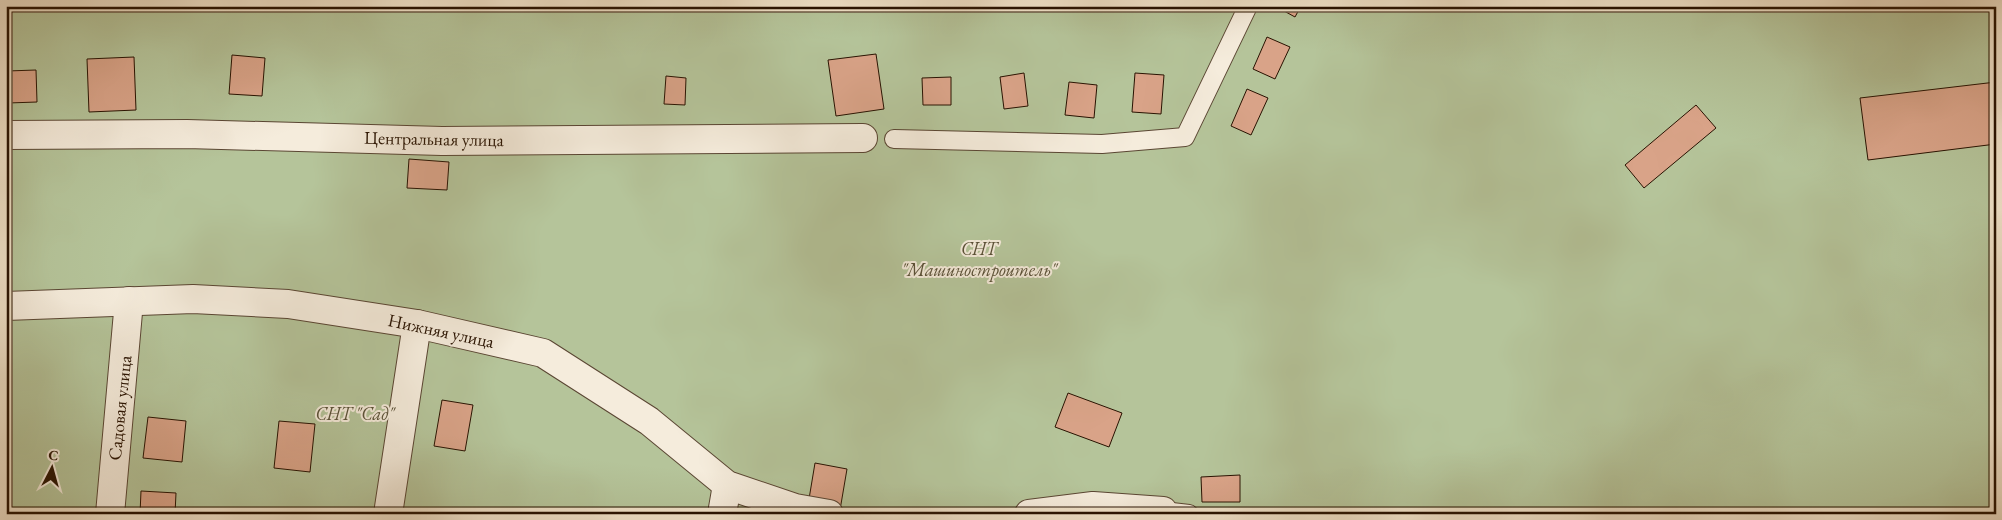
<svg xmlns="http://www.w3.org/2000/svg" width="2002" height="520" viewBox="0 0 2002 520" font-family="'EB Garamond',serif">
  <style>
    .green { fill: #b5c49a; stroke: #6e6b4e }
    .building { fill: #d9a388; stroke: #281201 }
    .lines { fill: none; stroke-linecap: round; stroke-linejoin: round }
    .lane-casing { stroke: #5a4633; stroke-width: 20 }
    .street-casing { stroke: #5a4633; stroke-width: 30 }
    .lane { stroke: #f5ecdc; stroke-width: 18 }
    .street { stroke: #f5ecdc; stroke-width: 28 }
    .labels { text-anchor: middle; stroke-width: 4; stroke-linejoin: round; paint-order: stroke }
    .street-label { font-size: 18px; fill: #281201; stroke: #f5ecdc }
    .park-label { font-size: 18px; font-style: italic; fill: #595037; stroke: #f5ecdc }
  </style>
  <rect width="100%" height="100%" fill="#f0e2c9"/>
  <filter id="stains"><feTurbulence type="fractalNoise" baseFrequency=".004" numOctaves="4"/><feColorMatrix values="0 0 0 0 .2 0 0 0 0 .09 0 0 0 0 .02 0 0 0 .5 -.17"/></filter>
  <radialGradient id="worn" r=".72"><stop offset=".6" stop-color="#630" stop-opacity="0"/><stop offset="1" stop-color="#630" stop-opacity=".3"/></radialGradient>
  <rect class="green" x="6" y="6" width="1990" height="508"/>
  <g class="building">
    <polygon points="1275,6 1301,6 1295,17"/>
    <polygon points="1267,37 1290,47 1275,79 1253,69"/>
    <polygon points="876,54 884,109 836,116 828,60"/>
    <polygon points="232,55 265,58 262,96 229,94"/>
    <polygon points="134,57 136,110 89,112 87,59"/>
    <polygon points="36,70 37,102 8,103 7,71"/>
    <polygon points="1024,73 1028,106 1004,109 1000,77"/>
    <polygon points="1135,73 1164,75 1161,114 1132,112"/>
    <polygon points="666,76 686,78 685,105 664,104"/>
    <polygon points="951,77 951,105 923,105 922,78"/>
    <polygon points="1069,82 1097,85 1094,118 1065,115"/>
    <polygon points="1996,82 1996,144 1868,160 1860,98"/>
    <polygon points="1247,89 1268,98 1251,135 1231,126"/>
    <polygon points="1696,105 1716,128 1644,188 1625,165"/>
    <polygon points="409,159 449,162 447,190 407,188"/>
    <polygon points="1068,393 1122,413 1109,447 1055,427"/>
    <polygon points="442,400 473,405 465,451 434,446"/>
    <polygon points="148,417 186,421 182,462 143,458"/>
    <polygon points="279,421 315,424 310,472 274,468"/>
    <polygon points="815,463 847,469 840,510 808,505"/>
    <polygon points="1240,475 1240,502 1202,502 1201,477"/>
    <polygon points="141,491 176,493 175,514 140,514"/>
  </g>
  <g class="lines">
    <defs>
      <g id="lane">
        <polyline points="894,139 1102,144 1185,137 1248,6"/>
        <polyline points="1163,511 1189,514"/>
      </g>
      <g id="street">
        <polyline points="6,135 187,134 442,141 863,138"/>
        <polyline points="6,306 193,299 288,304 417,324 543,353 649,421 727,485 795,508 829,514"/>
        <polyline points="110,514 129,301"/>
        <polyline points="388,514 417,324"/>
        <polyline points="722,514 727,485"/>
        <polyline points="1029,514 1093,506 1163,511"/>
      </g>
    </defs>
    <use href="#lane" class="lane-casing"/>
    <use href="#street" class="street-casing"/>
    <use href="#lane" class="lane"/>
    <use href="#street" class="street"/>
  </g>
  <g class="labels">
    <g class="street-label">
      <text transform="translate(434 139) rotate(1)" y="6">Центральная улица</text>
      <text transform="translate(441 331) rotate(12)" y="6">Нижняя улица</text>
      <text transform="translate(120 408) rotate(-84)" y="6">Садовая улица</text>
    </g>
    <g class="park-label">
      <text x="979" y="255">СНТ<tspan x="979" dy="21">"Машиностроитель"</tspan></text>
      <text x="355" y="420">СНТ "Сад"</text>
    </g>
  </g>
  <rect width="2002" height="520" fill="none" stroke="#f0e2c9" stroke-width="25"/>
  <rect x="8" y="8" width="1987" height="505" fill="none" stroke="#281201" stroke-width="2.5"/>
  <rect x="12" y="12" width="1977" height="495" fill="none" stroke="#281201"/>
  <g transform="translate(52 468) rotate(6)" stroke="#f5ecdc" stroke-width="4" paint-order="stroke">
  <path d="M0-4L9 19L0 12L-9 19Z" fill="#281201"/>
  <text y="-8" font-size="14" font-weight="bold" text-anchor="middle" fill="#281201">С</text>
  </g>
  <rect width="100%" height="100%" filter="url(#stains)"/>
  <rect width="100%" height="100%" fill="url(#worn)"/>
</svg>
